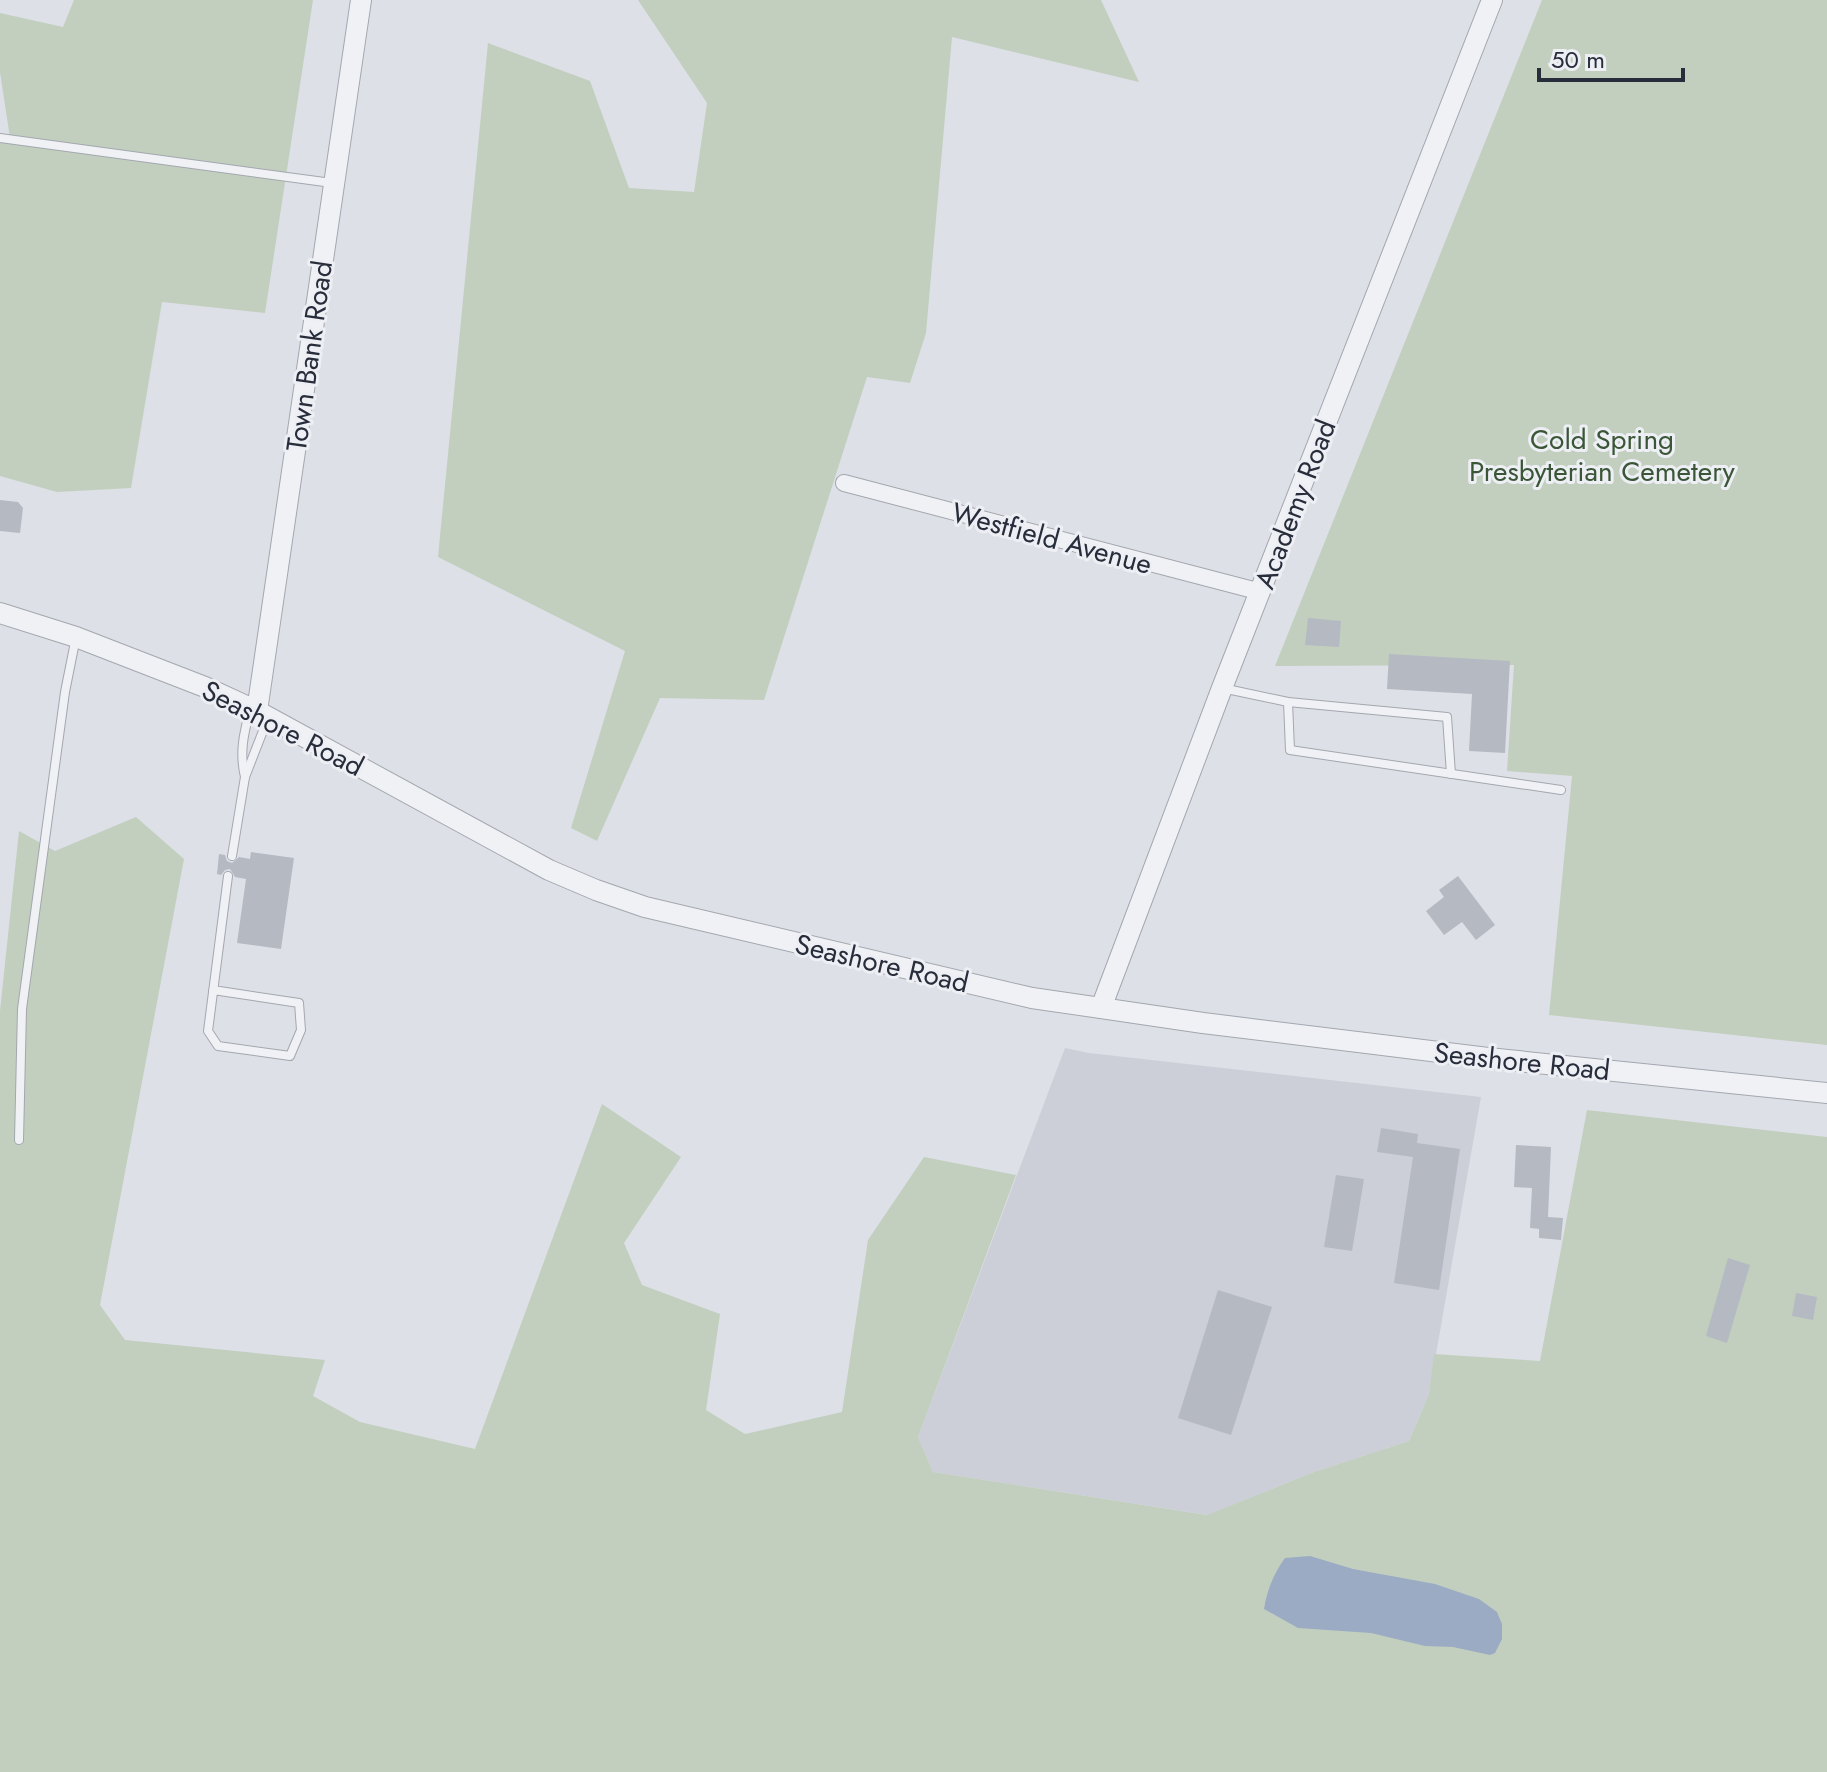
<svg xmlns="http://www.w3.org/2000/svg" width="1827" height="1772" viewBox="0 0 1827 1772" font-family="Jost,sans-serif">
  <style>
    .built { fill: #cccfd7 }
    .green { fill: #c2cfbf }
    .water { fill: #9babc4 }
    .building { fill: #b5b9c2 }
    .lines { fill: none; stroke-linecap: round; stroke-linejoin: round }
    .service-casing { stroke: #a3a7af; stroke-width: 10 }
    .minor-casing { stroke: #a3a7af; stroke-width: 18 }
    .tertiary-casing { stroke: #a3a7af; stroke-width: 22 }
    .service { stroke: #f0f1f5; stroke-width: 8 }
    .minor { stroke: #f0f1f5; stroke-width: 16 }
    .tertiary { stroke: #f0f1f5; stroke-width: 20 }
    .labels { text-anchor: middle; stroke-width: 6; stroke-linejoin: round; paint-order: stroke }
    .street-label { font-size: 28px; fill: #282d3b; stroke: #edeff4 }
    .park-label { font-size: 28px; fill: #3a5637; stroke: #edeff4 }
  </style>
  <rect width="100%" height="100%" fill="#dde0e6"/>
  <polygon class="built" points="1065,1048 1089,1053 1481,1097 1429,1394 1409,1441 1314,1472 1208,1515 933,1472 918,1437"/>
  <g class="green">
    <polygon points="74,0 313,0 265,313 162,302 131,488 57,492 0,476 0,138 10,138 0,72 0,13 63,27"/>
    <polygon points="638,0 1101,0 1139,82 952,37 926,333 910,383 867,377 764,700 660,698 597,841 571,828 625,651 438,557 488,43 590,81 629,188 694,192 707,103"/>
    <polygon points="1542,0 1827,0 1827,1045 1549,1015 1572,776 1507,771 1514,665 1275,666"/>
    <polygon points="136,817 184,859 100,1305 125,1340 325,1360 313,1396 360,1422 475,1449 602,1104 681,1157 624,1243 642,1285 720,1314 706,1410 745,1434 842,1412 868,1240 924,1157 1016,1175 918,1437 933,1472 1207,1515 1314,1472 1409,1441 1429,1394 1434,1354 1540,1361 1587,1110 1827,1137 1827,1772 0,1772 0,1011 19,831 55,851"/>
  </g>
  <path class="water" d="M 1310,1556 L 1353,1569 L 1435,1584 L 1479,1599 L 1497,1612 L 1502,1624 L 1502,1639 L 1495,1653 L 1490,1655 L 1453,1647 L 1425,1646 L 1371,1633 L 1298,1628 L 1264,1609 C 1267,1590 1274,1573 1285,1558 Z"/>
  <g class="building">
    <polygon points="0,500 18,502 23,508 20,533 0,531"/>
    <polygon points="1308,618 1341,621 1339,647 1305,645"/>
    <polygon points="1389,654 1510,661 1505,753 1469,751 1472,694 1387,689"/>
    <polygon points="251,852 294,858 281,949 237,943 246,879 235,877 230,869 225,870 221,875 217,874 219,854 225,855 227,861 232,863 239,857 250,859"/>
    <polygon points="1458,876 1495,925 1476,940 1462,922 1444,935 1426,911 1444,897 1439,890"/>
    <polygon points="1381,1128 1418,1134 1417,1143 1460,1149 1439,1290 1394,1283 1413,1157 1377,1152"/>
    <polygon points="1516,1145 1551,1147 1548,1217 1563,1218 1561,1240 1539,1238 1539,1229 1530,1228 1532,1188 1514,1187"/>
    <polygon points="1336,1175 1364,1179 1352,1251 1324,1247"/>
    <polygon points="1728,1258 1750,1265 1727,1343 1706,1336"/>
    <polygon points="1218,1290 1272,1307 1231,1435 1178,1418"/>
    <polygon points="1796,1293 1817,1297 1813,1320 1792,1316"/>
  </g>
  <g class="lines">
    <defs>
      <g id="service">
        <polyline points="0,138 332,183"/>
        <polyline points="1222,688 1288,702 1447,717 1451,774"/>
        <polyline points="1288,702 1290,750 1561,790"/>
        <path d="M 245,777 C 239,752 244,733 250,709"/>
        <polyline points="232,856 245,777 268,718"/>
        <polyline points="213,990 299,1003 301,1030 290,1056 218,1046 208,1031 228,876"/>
        <polyline points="19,1140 22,1009 65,692 76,637"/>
      </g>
      <polyline id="minor" points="844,483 1261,592"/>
      <g id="tertiary">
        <polyline points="0,613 76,637 205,687 257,711 549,870 596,890 645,907 1032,998 1203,1023 1488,1058 1827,1093"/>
        <polyline points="257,711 361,0"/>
        <polyline points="1101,1008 1222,688 1492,0"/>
      </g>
    </defs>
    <use href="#service" class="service-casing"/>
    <use href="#minor" class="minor-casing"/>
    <use href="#tertiary" class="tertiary-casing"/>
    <use href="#service" class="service"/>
    <use href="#minor" class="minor"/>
    <use href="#tertiary" class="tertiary"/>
  </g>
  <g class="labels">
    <g class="street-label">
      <text transform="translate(309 356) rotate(-82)" y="10">Town Bank Road</text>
      <text transform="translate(1295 504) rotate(-69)" y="10">Academy Road</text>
      <text transform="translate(1052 538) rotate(15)" y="10">Westfield Avenue</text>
      <text transform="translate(283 728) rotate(27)" y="10">Seashore Road</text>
      <text transform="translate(882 963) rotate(13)" y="10">Seashore Road</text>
      <text transform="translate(1522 1061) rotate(6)" y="10">Seashore Road</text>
    </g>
    <g class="park-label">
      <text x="1602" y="449">Cold Spring<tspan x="1602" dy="32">Presbyterian Cemetery</tspan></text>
    </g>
  </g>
  <path d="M1539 68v12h144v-12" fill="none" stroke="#282d3b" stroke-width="4"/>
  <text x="1551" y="68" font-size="24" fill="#282d3b" stroke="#edeff4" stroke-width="6" paint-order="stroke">50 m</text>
</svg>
